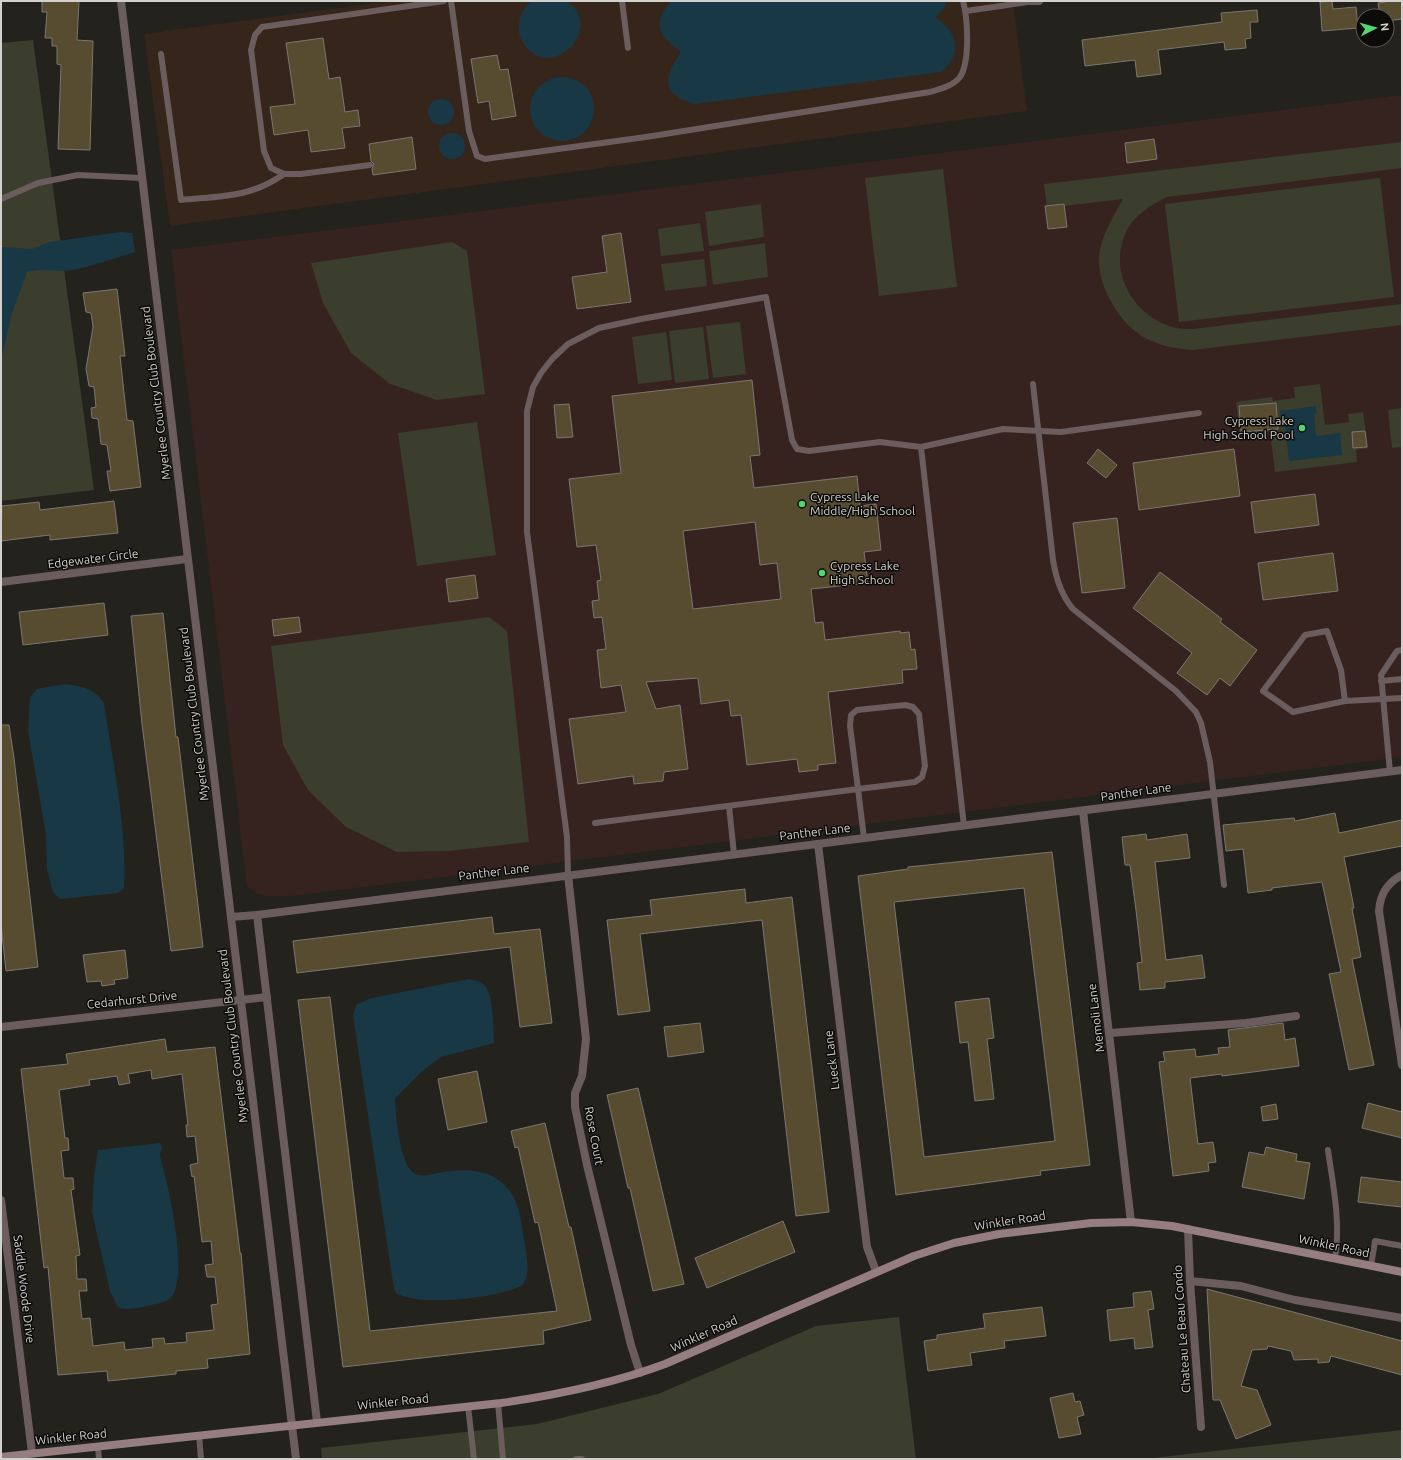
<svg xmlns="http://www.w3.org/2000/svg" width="1403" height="1460" viewBox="0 0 1403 1460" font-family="Ubuntu,sans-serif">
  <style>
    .industrial { fill: #35251b }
    .education { fill: #362320 }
    .green { fill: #3b3d2d }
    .water { fill: #193846 }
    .building { fill: #584c30; stroke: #7a7771; fill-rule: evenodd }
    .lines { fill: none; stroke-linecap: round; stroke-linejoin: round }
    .lane { stroke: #6b5c5e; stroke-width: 6 }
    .street { stroke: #6b5c5e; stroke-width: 8 }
    .secondary { stroke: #957d80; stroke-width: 8 }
    .poi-dot { fill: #52d673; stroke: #0c0b09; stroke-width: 1.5 }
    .labels { text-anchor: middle; stroke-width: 3; stroke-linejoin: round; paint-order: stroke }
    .street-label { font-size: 12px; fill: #d2d1ce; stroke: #0c0b09 }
    .poi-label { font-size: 12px; fill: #d2d1ce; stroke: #0c0b09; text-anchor: start }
  </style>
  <rect width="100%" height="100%" fill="#24221d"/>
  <polygon class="industrial" points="391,1 1013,1 1027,111 170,226 144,34"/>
  <polygon class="education" points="1402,95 1402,757 290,896 267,896 256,893 247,886 171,250"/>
  <g class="green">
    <polygon points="33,40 94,490 1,501 1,43"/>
    <path d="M 1402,142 L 1402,168 L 1167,197 C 1151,205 1134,215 1126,232 C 1108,271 1132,315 1172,327 C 1178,329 1186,329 1193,329 L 1402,304 L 1402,325 L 1193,350 C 1152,347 1127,334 1108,296 C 1102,284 1098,269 1099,255 C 1102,234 1113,217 1123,199 L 1047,208 L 1044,184 Z"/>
    <polygon points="943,169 957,287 879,296 865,178"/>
    <polygon points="1380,178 1394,297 1179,322 1165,204"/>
    <polygon points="761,204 764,237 709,246 705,212"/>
    <polygon points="700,223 704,251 661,256 658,229"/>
    <polygon points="452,242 467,251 485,394 437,400 390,384 351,353 323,303 311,263"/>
    <polygon points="765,243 768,277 713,285 709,251"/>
    <polygon points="704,259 707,286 665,291 661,264"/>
    <polygon points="740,322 746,374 713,378 706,326"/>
    <polygon points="703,327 709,379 675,383 669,331"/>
    <polygon points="666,332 672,380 638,384 632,337"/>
    <polygon points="1320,384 1325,425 1349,422 1348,414 1363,412 1368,448 1356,450 1357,462 1275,472 1270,432 1240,435 1236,402 1272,397 1273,401 1295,398 1294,387"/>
    <polygon points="1402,408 1402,447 1392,448 1388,410"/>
    <polygon points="477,422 496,555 417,566 398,433"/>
    <polygon points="489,617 507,631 529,842 449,851 397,852 346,827 308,790 283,745 271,646"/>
    <polygon points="899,1317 916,1459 322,1459 321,1448 537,1424 658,1394 816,1326"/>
    <polygon points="1402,1430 1402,1459 1144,1459"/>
  </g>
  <g class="water">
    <path d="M 532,1 L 566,1 C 606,25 554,82 526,47 C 522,41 518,35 519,27 C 519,17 523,6 532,1 Z"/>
    <path d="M 672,1 L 947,1 L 943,10 L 935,17 C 958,32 963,54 941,72 L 695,104 C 660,94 664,77 681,52 C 675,47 668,43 664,37 C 655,25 662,9 672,1 Z"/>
    <circle cx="562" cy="109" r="32"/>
    <circle cx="441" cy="112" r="13"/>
    <circle cx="452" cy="146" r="13"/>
    <path d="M 121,232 L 132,233 L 135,252 C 114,258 94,266 73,270 C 55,273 45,267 27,272 L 12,313 L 1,360 L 1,247 L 32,249 L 50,242 Z"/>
    <polygon points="1316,406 1317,413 1314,414 1316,436 1340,433 1342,455 1289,461 1284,417 1281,417 1280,411"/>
    <path d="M 64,684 C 80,686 96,688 104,704 C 113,764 127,827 124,888 L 118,893 L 60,899 L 53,892 L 47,869 L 46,835 L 28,730 L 30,697 L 37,689 Z"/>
    <path d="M 469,979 C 474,980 479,981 484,985 C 494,994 493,1029 494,1043 L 441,1057 L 421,1072 L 395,1098 C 396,1116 399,1163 414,1173 C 421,1178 430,1174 438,1173 C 484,1164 517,1177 522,1228 C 524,1241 529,1262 527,1274 C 527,1278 524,1282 523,1285 C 499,1298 420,1307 396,1293 L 393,1283 L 353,1015 L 357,1004 L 372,998 Z"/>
    <path d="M 160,1143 L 162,1147 L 160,1154 L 161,1161 C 169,1187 188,1273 172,1296 C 167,1303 155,1304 147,1306 C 137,1308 127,1311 118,1307 L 110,1291 L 92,1212 L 94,1177 L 98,1150 Z"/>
  </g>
  <g class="building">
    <polygon points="42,1 79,1 77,40 93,41 90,150 58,149 61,65 57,64 57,46 52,46 52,38 45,38 47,12 42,12"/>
    <polygon points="1332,1 1333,9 1356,7 1358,28 1322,31 1320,2"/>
    <polygon points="1391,1 1402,1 1402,19 1387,21 1387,16 1380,16 1378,3"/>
    <polygon points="1257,10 1258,22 1250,22 1251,38 1245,39 1246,48 1225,50 1224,42 1158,50 1161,74 1137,77 1135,60 1085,66 1082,40 1222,22 1221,13"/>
    <polygon points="323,38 329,79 340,77 345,112 358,110 360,126 342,128 345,148 311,152 308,130 274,135 270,107 295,104 286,43"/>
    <polygon points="497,55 500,70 508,69 516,116 492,120 489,101 478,103 471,59"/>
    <polygon points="412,137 416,169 373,175 372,169 374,164 371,161 369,144"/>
    <polygon points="1154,139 1157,159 1127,163 1125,143"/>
    <polygon points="1064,204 1067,227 1048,229 1045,206"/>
    <polygon points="621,233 631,302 577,309 572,277 607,272 602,236"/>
    <polygon points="117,289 125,356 120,356 127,420 133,421 141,487 110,491 107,471 111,471 107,445 101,444 98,419 92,418 91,408 96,407 94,387 89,386 86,369 93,327 91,313 86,312 83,293"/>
    <path d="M 752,380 L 760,455 L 750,456 L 754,488 L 857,476 L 860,506 L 876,504 L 881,550 L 864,552 L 868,583 L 811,589 L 815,623 L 823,622 L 825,640 L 900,631 L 900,633 L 909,632 L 911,650 L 915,649 L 917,669 L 902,670 L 903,683 L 828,692 L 836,763 L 818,765 L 818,770 L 799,772 L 797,759 L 747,765 L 741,715 L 731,716 L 729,700 L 701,704 L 698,678 L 646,682 L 656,709 L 680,705 L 688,769 L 664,772 L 663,781 L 634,784 L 633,776 L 578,784 L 569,719 L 626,712 L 621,685 L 601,688 L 597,650 L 606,649 L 602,617 L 594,618 L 592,601 L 599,600 L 597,581 L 601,580 L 596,545 L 577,547 L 569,479 L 621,473 L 612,396 ZM 755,522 L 760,565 L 777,563 L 781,599 L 693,609 L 683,531 Z"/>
    <polygon points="1276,403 1278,429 1241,432 1239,406"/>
    <polygon points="569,404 573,437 557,438 554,405"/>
    <polygon points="1365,431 1367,447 1353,448 1352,432"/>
    <polygon points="1098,449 1117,465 1106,478 1087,463"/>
    <polygon points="1234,449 1240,496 1139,510 1133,463"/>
    <polygon points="1315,494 1319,525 1255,533 1251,502"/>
    <polygon points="114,501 118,533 50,540 50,535 1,541 2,506 39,502 40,510"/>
    <polygon points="1117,518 1125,588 1082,593 1073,523"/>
    <polygon points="1333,553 1338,591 1263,600 1258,563"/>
    <polygon points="1160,572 1222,619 1220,622 1257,650 1230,686 1220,678 1207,695 1177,673 1192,653 1133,608"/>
    <polygon points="475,575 478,598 449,602 446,579"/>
    <polygon points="104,603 108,635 23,645 19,612"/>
    <polygon points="163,613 176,737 178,737 203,947 171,951 142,724 131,616"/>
    <polygon points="299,617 301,632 274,636 272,620"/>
    <polygon points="1,725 9,725 14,758 38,967 6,971 1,924"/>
    <polygon points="1335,813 1339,833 1402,820 1402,846 1344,857 1354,908 1352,908 1361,957 1352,959 1374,1065 1349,1070 1329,974 1341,972 1322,882 1272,888 1272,890 1248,893 1243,849 1226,851 1223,825 1294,818 1295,821"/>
    <polygon points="1146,834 1147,840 1187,834 1190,858 1155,862 1166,960 1202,955 1205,978 1165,982 1165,988 1140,990 1137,963 1142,962 1136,910 1130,865 1125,865 1122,837"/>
    <path d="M 1052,852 L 1090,1165 L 1040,1171 L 1041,1175 L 896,1195 L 858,876 L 908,869 L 908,867 ZM 1024,888 L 1055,1141 L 924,1157 L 894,902 Z"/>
    <polygon points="745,889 746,903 792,897 829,1212 796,1216 762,920 640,934 650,1011 618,1015 607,920 652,915 650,900"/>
    <polygon points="492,917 494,934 540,929 552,1023 520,1027 510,947 297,973 293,941"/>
    <polygon points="125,950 128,978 114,980 115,984 102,986 101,981 87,982 83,955"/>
    <polygon points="330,997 370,1331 557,1311 538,1222 535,1223 518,1147 515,1148 511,1131 545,1123 569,1227 571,1227 591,1320 543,1331 544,1344 343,1367 298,1000"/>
    <polygon points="989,998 994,1038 987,1039 994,1099 975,1101 968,1042 960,1043 955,1002"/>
    <polygon points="700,1023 704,1052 668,1057 664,1027"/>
    <polygon points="1283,1023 1285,1040 1295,1038 1299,1066 1222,1076 1222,1074 1190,1078 1198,1144 1213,1142 1216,1162 1208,1163 1209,1171 1173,1176 1159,1062 1165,1061 1163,1052 1195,1049 1196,1057 1219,1054 1218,1048 1230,1047 1228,1030"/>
    <path d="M 165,1039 L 167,1052 L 215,1047 L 240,1253 L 241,1253 L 250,1354 L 207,1359 L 208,1368 L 176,1371 L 176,1374 L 108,1381 L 107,1371 L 58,1375 L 48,1267 L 44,1268 L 21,1069 L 68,1064 L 66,1054 ZM 151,1070 L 152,1079 L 182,1074 L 188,1125 L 186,1125 L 187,1137 L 195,1136 L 198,1163 L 190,1165 L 192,1177 L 194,1176 L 202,1242 L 211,1241 L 213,1264 L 205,1265 L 207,1277 L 215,1277 L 218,1304 L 211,1305 L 214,1330 L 186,1333 L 187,1342 L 165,1344 L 164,1338 L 152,1339 L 153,1347 L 125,1350 L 124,1342 L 93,1346 L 90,1318 L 82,1319 L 79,1291 L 87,1291 L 86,1279 L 77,1279 L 76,1256 L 80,1255 L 71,1190 L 74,1189 L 73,1178 L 64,1178 L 61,1151 L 69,1150 L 68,1138 L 65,1138 L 59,1090 L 90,1085 L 89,1080 L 117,1076 L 119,1085 L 130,1083 L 128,1074 Z"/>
    <polygon points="477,1071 487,1122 448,1130 438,1079"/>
    <polygon points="638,1088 684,1284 653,1291 630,1188 628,1188 607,1095"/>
    <polygon points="1368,1103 1402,1112 1402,1138 1362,1128"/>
    <polygon points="1276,1104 1278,1119 1263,1121 1261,1107"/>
    <polygon points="1266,1147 1297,1154 1296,1161 1310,1163 1304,1199 1242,1187 1249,1152 1264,1155"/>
    <polygon points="1361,1177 1402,1182 1402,1207 1358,1202"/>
    <polygon points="783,1221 795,1252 707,1288 695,1258"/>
    <polygon points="1207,1289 1402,1341 1402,1375 1331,1356 1329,1362 1318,1363 1318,1359 1294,1360 1291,1351 1268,1346 1267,1349 1252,1350 1241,1386 1257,1390 1271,1425 1236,1439 1220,1400 1213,1400"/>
    <polygon points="1151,1291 1154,1309 1148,1310 1153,1347 1135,1349 1134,1338 1110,1341 1107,1310 1134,1307 1133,1293"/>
    <polygon points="1042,1307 1046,1336 1004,1341 1005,1348 970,1353 972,1365 928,1371 924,1341 937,1339 937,1335 985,1328 983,1314"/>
    <polygon points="1073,1393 1075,1402 1080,1401 1084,1415 1077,1417 1081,1434 1059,1438 1050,1398"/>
  </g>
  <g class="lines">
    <g class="lane">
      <path d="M 451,1 L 469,131 L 477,156 L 485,159 L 646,137 L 930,92 C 940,89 953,86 960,77 C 970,62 968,19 963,1"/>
      <polyline points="622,1 628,48"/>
      <polyline points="966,11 1028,2"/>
      <path d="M 161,54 L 181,200 C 221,196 250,198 284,174"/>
      <polyline points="370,165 301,174 284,174 271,168 264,151 251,50 255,35 262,27 444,1"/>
      <polyline points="1,199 38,183 78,175 142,178"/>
      <path d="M 1033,384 L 1053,560 C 1056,579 1061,595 1073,609 L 1176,691 L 1196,712 L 1201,723 L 1210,762 L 1224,885"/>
      <polyline points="921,447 964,826"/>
      <polyline points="1381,681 1402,679"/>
      <polyline points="1345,701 1341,670 1327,631 1305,635 1263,691 1293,712 1345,701 1402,698"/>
      <polygon points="905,705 913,707 919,714 925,766 922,777 915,782 858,789 850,726 851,715 857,710"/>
      <polyline points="1390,772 1381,675 1397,651 1402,650"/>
      <polyline points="729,806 734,854"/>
      <polyline points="595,823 858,789 864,838"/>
      <polyline points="568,875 567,837 527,532 527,411 533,387 541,373 552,359 568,344 599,328 641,319 766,297 792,440 797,449 809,451 880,442 921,447 1003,429 1061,432 1199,413"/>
      <path d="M 1328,1150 C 1333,1186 1341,1222 1335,1258"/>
      <polyline points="1371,1266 1375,1241 1402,1246"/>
      <polyline points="498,1403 503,1459"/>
      <polyline points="468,1406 474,1459"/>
      <polyline points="199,1435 201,1459"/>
      <polyline points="98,1446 99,1459"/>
      <polyline points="576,1459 582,1459"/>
    </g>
    <g class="street">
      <polyline points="121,1 296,1459"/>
      <polyline points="1027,1 1039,1"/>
      <polyline points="1,582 187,559"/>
      <polyline points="1083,811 1131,1222"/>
      <polyline points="818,844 867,1247 876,1271"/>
      <polyline points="568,875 586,1039 582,1076 575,1093 575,1107 587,1165 631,1345 640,1373"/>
      <path d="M 1402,875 C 1387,883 1380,894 1379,911 L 1402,1065"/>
      <polyline points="257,915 317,1422"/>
      <polyline points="231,917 257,915 1402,770"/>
      <polyline points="1,1027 267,997"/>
      <polyline points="1110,1033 1246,1023 1296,1016"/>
      <polyline points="1,1200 32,1453"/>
      <polyline points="1188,1229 1190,1281 1201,1427"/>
      <polyline points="1190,1281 1241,1286 1295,1300 1402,1318"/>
    </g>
    <path class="secondary" d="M 1,1457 L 501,1403 C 557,1395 611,1384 665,1364 L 914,1256 L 954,1243 L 999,1234 L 1091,1223 L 1131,1222 L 1172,1226 L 1402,1272"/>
  </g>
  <g class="poi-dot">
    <circle cx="1302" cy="428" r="4"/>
    <circle cx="802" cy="504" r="4"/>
    <circle cx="822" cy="573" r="4"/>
  </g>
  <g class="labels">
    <g class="street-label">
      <text transform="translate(156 393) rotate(-97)" y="4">Myerlee Country Club Boulevard</text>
      <text transform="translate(93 559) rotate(-7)" y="4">Edgewater Circle</text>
      <text transform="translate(194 714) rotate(-97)" y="4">Myerlee Country Club Boulevard</text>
      <text transform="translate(1136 792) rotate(-8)" y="4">Panther Lane</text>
      <text transform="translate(815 832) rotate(-7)" y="4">Panther Lane</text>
      <text transform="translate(494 872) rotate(-7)" y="4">Panther Lane</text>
      <text transform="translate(132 1000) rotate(-6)" y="4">Cedarhurst Drive</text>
      <text transform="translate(1096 1018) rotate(-97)" y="4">Memoli Lane</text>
      <text transform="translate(233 1036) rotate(-97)" y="4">Myerlee Country Club Boulevard</text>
      <text transform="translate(832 1060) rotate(-97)" y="4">Lueck Lane</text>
      <text transform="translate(594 1136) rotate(79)" y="4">Rose Court</text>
      <text transform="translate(1010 1221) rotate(-9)" y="4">Winkler Road</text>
      <text transform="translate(1334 1246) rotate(12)" y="4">Winkler Road</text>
      <text transform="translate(24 1289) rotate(83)" y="4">Saddle Woode Drive</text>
      <text transform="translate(1182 1329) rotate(-94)" y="4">Chateau Le Beau Condo</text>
      <text transform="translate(704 1334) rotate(-24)" y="4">Winkler Road</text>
      <text transform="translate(393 1402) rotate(-6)" y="4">Winkler Road</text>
      <text transform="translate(71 1437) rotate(-6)" y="4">Winkler Road</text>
    </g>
    <g class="poi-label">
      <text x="1294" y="425" text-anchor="end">Cypress Lake<tspan x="1294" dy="14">High School Pool</tspan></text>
      <text x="810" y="501">Cypress Lake<tspan x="810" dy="14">Middle/High School</tspan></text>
      <text x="830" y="570">Cypress Lake<tspan x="830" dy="14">High School</tspan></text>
    </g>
  </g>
  <rect width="1403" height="1460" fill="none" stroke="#d2d1ce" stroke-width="4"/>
  <g transform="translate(1375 28) rotate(84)"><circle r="19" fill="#0c0b09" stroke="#5b5a58"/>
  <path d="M0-3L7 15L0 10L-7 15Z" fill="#52d673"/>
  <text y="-6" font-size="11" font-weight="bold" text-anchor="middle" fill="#d2d1ce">N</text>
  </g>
</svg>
